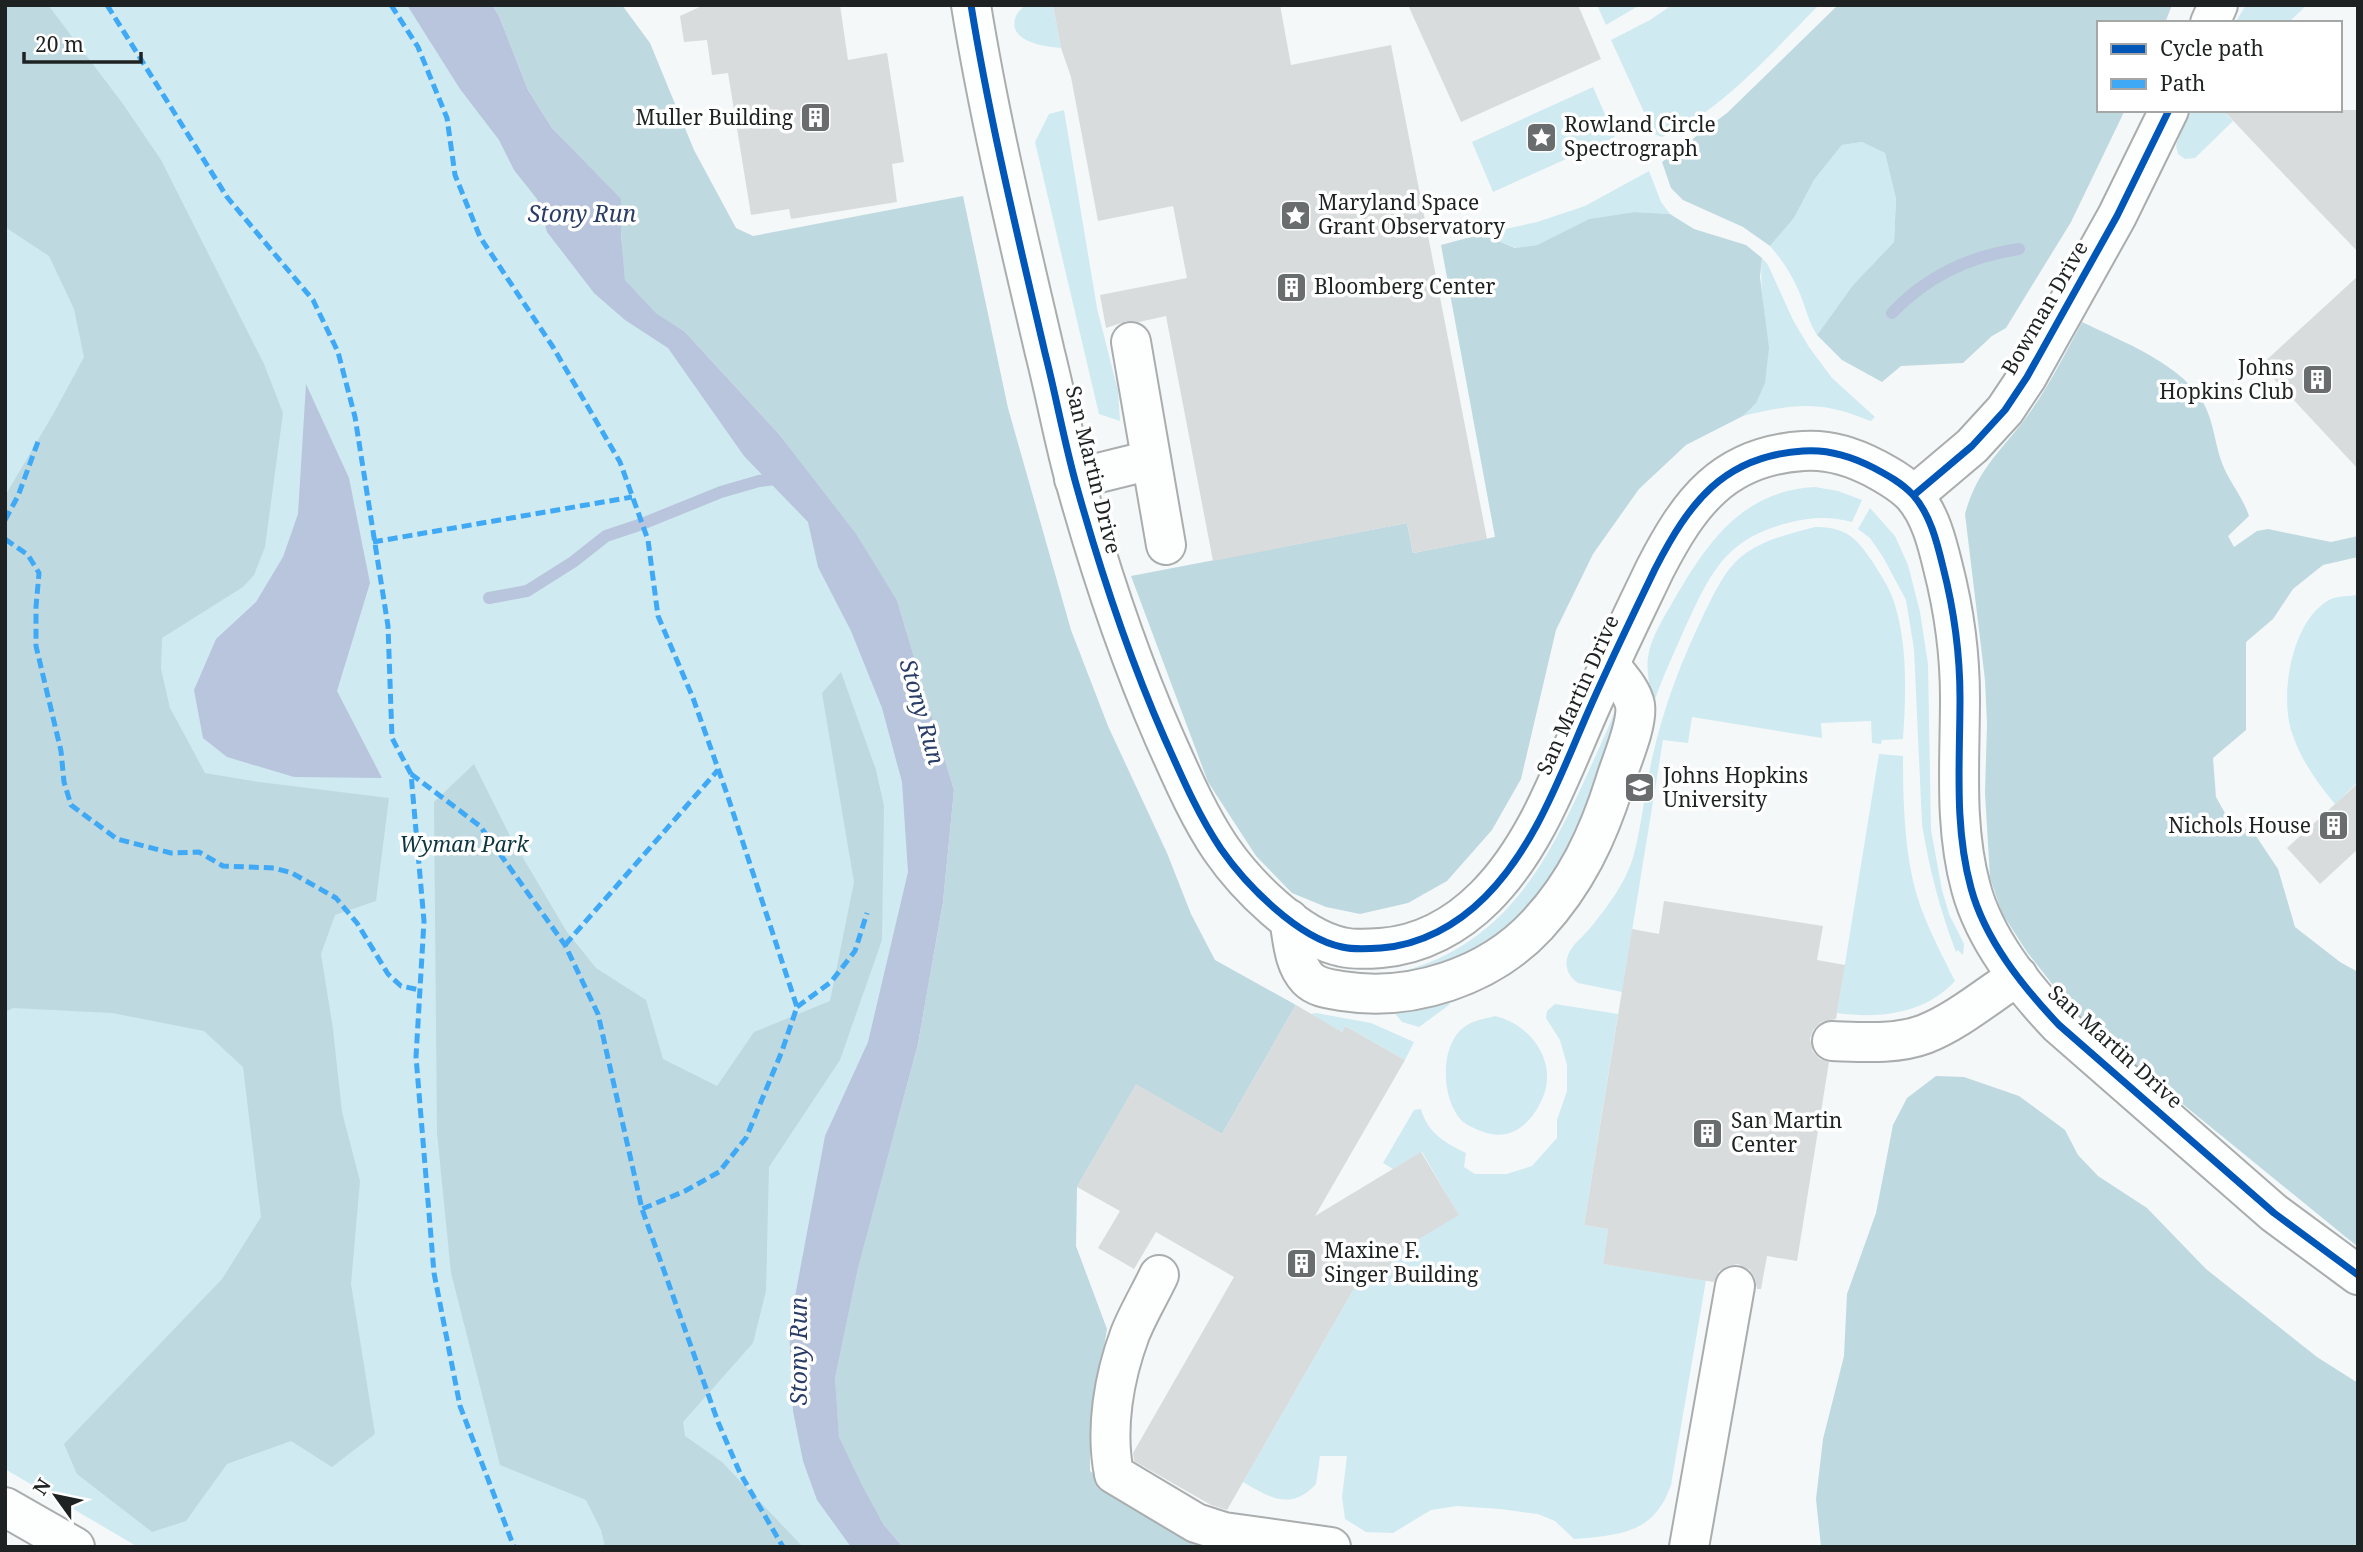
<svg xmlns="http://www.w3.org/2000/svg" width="2363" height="1552" viewBox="0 0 2363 1552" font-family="'Noto Serif',serif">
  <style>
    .green { fill: #d0eaf1 }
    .forest { fill: #bfd9e0 }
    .water { fill: #b8c5dc }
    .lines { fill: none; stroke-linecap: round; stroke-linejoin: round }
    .stream { stroke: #b8c5dc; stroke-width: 12 }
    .building { fill: #d8dcdc }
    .minor-casing { stroke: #aaadad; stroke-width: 42 }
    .minor { stroke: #fdfefe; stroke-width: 38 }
    .quiet { stroke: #3fa9f5; stroke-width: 5; stroke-dasharray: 10 5; stroke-linecap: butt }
    .cycleway-casing { stroke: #fff; stroke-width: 11 }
    .cycleway { stroke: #0057b8; stroke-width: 7 }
    .labels { text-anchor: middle; stroke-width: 7; stroke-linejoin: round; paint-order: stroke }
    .poi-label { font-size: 21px; fill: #1f2222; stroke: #fff; text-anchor: start }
    .street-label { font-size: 21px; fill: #1f2222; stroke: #fff }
    .park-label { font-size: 21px; font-style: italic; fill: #0b353f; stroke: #fff }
    .water-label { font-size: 23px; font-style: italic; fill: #2a3d69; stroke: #fff }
  </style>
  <rect width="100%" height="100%" fill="#f4f8f9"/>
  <g class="green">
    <polygon points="5,5 442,5 793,477 914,745 878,1547 138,1547 5,1469"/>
    <path d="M 1053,5 L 1061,48 C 1045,47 1009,42 1015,19 C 1016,14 1020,9 1025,6 C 1032,3 1045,5 1053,5 Z"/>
    <polygon points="1597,5 1640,5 1606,25"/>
    <path d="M 1672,5 L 1819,5 C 1775,49 1719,114 1662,137 L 1654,134 L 1611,40 L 1650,20 Z"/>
    <polygon points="2246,5 2307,5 2288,23 2235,23"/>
    <polygon points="1593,87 1615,137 1493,192 1472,142"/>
    <polygon points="1064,110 1097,308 1118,391 1120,421 1099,414 1035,142 1049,114"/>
    <polygon points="2191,110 2227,110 2227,115 2233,121 2195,158 2185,159 2178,154 2176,146 2179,137"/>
    <path d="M 1862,142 L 1885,153 L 1896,199 L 1894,242 L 1853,285 L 1817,335 C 1808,321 1806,308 1800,294 C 1792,275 1783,261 1770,246 L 1794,218 L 1814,180 L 1842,145 Z"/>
    <polygon points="1649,171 1661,202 1670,214 1634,212 1589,219 1537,245 1516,248 1482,234 1537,222 1585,206"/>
    <path d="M 1762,258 L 1768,265 L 1793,320 L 1809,347 L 1832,378 L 1875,417 L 1871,421 C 1859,417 1846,411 1833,409 C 1803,402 1772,409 1743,416 C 1788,368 1756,315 1762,258 Z"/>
    <path d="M 1815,487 L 1838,491 L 1862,500 L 1852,522 C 1829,516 1811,517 1788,523 C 1724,539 1710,574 1684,630 C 1674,654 1663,675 1655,700 L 1651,700 C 1650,685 1646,671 1648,657 C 1651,636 1665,616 1675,598 C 1709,540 1743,491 1815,487 Z"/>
    <path d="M 1870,508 L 1895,536 L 1908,565 L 1920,612 L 1928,664 L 1931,830 L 1942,890 L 1949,914 L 1964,944 L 1963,955 L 1958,950 L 1956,952 C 1940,910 1929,868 1922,824 L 1914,649 L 1906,600 L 1883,557 L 1870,538 L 1858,529 Z"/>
    <path d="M 1815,527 C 1845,527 1856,537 1872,561 C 1880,574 1888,585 1893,599 C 1908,642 1906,694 1903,739 L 1882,740 L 1881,744 L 1872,743 L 1871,721 L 1821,723 L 1822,738 L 1692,717 L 1688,743 L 1663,740 L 1622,992 L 1578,983 C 1567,976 1563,963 1570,951 C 1575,942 1585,935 1591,927 C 1608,906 1627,881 1634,854 C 1642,823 1645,791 1652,759 C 1663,709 1681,661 1704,614 C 1715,592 1725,568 1746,553 C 1768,538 1790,534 1815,527 Z"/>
    <path d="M 2358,595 L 2358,782 L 2335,804 C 2316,781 2300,759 2291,730 C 2280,693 2292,618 2331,599 C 2339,596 2349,596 2358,595 Z"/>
    <path d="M 1619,709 L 1598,788 L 1558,873 L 1519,919 L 1476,952 L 1406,980 L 1394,974 C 1496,948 1538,880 1580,790 C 1592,764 1604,738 1615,711 Z"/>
    <path d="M 1879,754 L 1903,756 C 1903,797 1904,840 1913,881 C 1921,916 1939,949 1955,981 C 1925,1014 1879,1019 1837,1013 Z"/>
    <polygon points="1451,996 1449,1005 1419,1027 1402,1022 1393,1011"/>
    <path d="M 1555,1004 L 1618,1014 L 1584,1225 L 1608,1229 L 1603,1264 L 1706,1280 L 1671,1485 C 1654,1534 1620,1535 1574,1539 L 1555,1521 L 1538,1514 L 1500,1509 L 1457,1506 L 1431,1510 L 1393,1533 L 1366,1532 L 1345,1519 L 1342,1497 L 1347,1456 L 1320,1456 L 1316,1484 C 1291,1511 1270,1498 1243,1482 L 1363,1273 L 1380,1282 L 1397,1252 L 1458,1214 L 1422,1152 L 1393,1169 L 1383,1163 L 1414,1110 L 1421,1109 C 1427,1132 1445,1143 1466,1153 L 1464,1167 L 1475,1174 L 1507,1174 L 1532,1166 L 1557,1138 L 1557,1120 L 1567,1091 L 1567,1065 L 1560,1040 L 1546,1018 L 1547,1011 Z"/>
    <polygon points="1316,1013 1371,1023 1414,1042 1405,1060 1345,1026 1342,1032 1310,1014"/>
    <path d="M 1495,1016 C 1530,1024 1558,1061 1543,1097 C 1532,1124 1510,1143 1481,1131 C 1475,1129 1467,1125 1462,1121 C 1441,1099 1439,1046 1464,1027 C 1473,1020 1485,1019 1495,1016 Z"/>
  </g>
  <g class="forest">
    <polygon points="5,5 48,5 123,104 161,160 264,364 283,413 265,547 254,575 243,587 162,638 161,669 170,708 205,773 259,782 389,798 376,901 335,915 321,954 333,1029 342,1112 360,1181 351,1284 375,1434 332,1467 291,1441 227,1464 186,1521 152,1532 77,1474 64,1444 222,1279 261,1217 243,1067 204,1031 112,1013 13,1008 5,1012 5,496 55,411 84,357 74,309 49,256 5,227"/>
    <polygon points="492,5 622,5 650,43 694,150 736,228 753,236 963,196 1008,408 1071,630 1108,726 1167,853 1191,914 1215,960 1296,1005 1222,1134 1136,1085 1077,1187 1076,1246 1107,1329 1090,1431 1090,1471 1155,1520 1198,1547 903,1547 884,1525 863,1487 839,1437 835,1378 858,1268 918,1044 943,902 954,790 897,600 855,534 779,434 685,332 656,313 625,280 621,234 620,199 552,128 528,90 499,16"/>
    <polygon points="1838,5 2172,5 2165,23 2099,23 2099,110 2125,110 2071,222 2006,328 1992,336 1963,363 1901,366 1882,382 1842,360 1817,335 1853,285 1894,242 1896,199 1885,153 1862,142 1842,145 1814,180 1794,218 1770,246 1743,227 1683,200 1671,188 1662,162 1727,113"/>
    <polygon points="1634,212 1670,214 1694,229 1746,245 1762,258 1760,277 1769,348 1765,383 1756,403 1743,416 1686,445 1639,489 1593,554 1556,630 1521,779 1492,830 1447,881 1408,903 1360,914 1326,907 1292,893 1256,856 1208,782 1131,576 1407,523 1413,553 1495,537 1441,245 1482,234 1515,248 1537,245 1589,219"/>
    <path d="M 2082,322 C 2121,341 2185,365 2205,406 C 2214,424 2215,445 2222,463 C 2229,482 2243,497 2249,516 L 2228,536 L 2234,547 L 2257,531 L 2268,529 L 2331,542 L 2358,536 L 2358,557 L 2323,565 L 2293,589 L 2273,619 L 2246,642 L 2246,730 L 2213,758 L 2216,797 L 2226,815 L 2256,836 L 2278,869 L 2295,927 L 2340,962 L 2358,972 L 2358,1247 L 2082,1022 L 2027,952 L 2002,913 L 1990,878 L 1985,793 L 1987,724 L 1985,680 L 1965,514 C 1978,467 2001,452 2028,415 C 2049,386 2065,354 2082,322 Z"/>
    <polygon points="841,672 876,770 884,806 882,940 840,1060 769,1167 766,1291 753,1343 683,1422 685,1436 722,1462 803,1547 605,1547 601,1530 586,1500 500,1465 451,1273 437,1133 434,802 474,764 510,836 567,932 596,968 646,1000 663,1059 717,1086 754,1032 830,1001 854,882 822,693"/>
    <polygon points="1936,1076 1964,1077 2019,1096 2065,1130 2078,1155 2098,1176 2147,1208 2206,1269 2317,1357 2358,1383 2358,1547 1821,1547 1816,1499 1823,1439 1844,1356 1847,1294 1876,1213 1893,1125 1907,1098"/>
  </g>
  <g class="water">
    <polygon points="407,5 492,5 499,16 528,90 552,128 621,199 621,234 625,280 656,313 685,332 779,434 856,534 897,600 954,790 943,902 918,1044 858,1268 835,1378 839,1437 863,1487 884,1525 903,1547 851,1547 817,1500 803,1461 793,1411 789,1329 825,1136 868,1042 908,872 902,782 882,708 851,631 818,567 808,522 744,456 668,348 625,320 594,293 547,232 537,199 514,170 499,140 460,89"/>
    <polygon points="306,384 349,478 370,583 337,691 382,778 294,777 227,757 203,738 194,690 216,639 256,602 283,557 298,514"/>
  </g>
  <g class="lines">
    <g class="stream">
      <path d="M 1892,313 C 1926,277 1970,256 2019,249"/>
      <polyline points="489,598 527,591 573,562 606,536 642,524 721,492 759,481 782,478"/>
    </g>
  </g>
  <g class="building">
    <polygon points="704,5 840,5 848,60 887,53 904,162 892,164 897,202 791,219 789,209 751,215 728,73 712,75 707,40 684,42 680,16"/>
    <polygon points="1053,5 1280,5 1291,65 1391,45 1487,539 1413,553 1407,523 1213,561 1166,316 1139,322 1127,321 1106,328 1100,295 1187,278 1173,206 1098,221 1071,77 1061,48"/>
    <polygon points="1408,5 1578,5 1601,59 1461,122"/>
    <polygon points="2223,110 2358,110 2358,252 2312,204"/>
    <polygon points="2358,276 2358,469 2261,365"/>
    <polygon points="2358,783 2358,849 2320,884 2287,848"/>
    <polygon points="1664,901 1823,926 1817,960 1845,965 1836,1019 1821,1022 1813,1030 1810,1039 1813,1052 1820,1059 1829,1062 1797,1261 1767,1256 1761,1289 1757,1289 1755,1278 1750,1270 1738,1264 1727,1266 1719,1271 1714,1282 1603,1264 1608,1229 1584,1225 1632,929 1659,934"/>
    <polygon points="1296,1005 1342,1032 1345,1026 1405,1060 1315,1216 1421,1152 1459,1215 1397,1252 1380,1282 1363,1273 1227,1510 1211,1505 1134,1461 1133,1453 1234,1277 1156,1232 1134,1269 1098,1248 1120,1211 1077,1187 1136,1084 1222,1134"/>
  </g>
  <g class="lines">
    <defs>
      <g id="minor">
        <path d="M 971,5 C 990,122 1018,237 1045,353 C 1056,396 1064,441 1076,484 C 1100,570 1128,655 1164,737 C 1181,775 1198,815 1221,849 C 1246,885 1298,938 1342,947 C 1354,950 1368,949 1381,948 C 1421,945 1457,925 1485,897 C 1535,847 1560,776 1588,712 C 1609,664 1632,617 1655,569 C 1689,503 1723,456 1803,451 C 1828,449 1851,456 1874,468 C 1887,475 1902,483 1913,495 C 1930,514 1937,542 1943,567 C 1954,610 1960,654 1960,698 C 1960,762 1954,826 1971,888 C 1985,940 2023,987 2059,1025 L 2274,1213 L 2358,1275"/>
        <polyline points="2210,23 2218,5"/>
        <polyline points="1131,342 1166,545"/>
        <polyline points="1074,479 1151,460"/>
        <polyline points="1914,495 1972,446 2005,410 2027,377 2117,216 2169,110"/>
        <path d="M 1289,919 C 1293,940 1293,963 1308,979 C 1317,988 1330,989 1342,991 C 1411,1002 1489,977 1537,925 C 1576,883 1598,836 1615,782 C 1621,761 1638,725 1635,705 C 1632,690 1618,676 1609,664"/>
        <path d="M 1832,1041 C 1862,1042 1896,1045 1925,1034 C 1958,1021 1988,995 2018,976"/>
        <path d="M 1159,1275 C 1150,1294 1138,1314 1130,1334 C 1114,1377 1105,1428 1114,1474 L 1196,1523 L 1224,1532 L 1331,1547"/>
        <polyline points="5,1507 75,1547"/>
        <polyline points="1689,1547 1735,1286"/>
      </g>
    </defs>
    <use href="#minor" class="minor-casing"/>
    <use href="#minor" class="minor"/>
    <g class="quiet">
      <polyline points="107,5 227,197 313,300 338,352 355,417 388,626 392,738 411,774 424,921 416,1057 434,1273 460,1406 514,1547"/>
      <polyline points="391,5 418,47 447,118 455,175 480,237 553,347 620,462 648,540 658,616 693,698 727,794 797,1007 782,1051 746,1138 719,1172 685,1191 642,1209"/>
      <polyline points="5,520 18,496 39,439"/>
      <polyline points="5,539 28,555 39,573 36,607 36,646 61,751 64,782 71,805 117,839 171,853 199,852 223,866 274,868 292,873 336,898 357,923 388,974 401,986 420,990"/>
      <polyline points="373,542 632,497"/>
      <polyline points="411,774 480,826 565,945 598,1014 642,1209 718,1422 740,1473 783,1547"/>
      <polyline points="565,945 718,770"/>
      <polyline points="797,1007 831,982 855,951 867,913"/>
    </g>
    <defs>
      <g id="cycleway">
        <path d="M 971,5 C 990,122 1018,237 1045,353 C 1056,396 1064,441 1076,484 C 1100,570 1128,655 1164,737 C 1181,775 1198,815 1221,849 C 1246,885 1298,938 1342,947 C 1354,950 1368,949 1381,948 C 1421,945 1457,925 1485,897 C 1535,847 1560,776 1588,712 C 1609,664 1632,617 1655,569 C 1689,503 1723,456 1803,451 C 1828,449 1851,456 1874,468 C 1887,475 1902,483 1913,495 C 1930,514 1937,542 1943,567 C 1954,610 1960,654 1960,698 C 1960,762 1954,826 1971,888 C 1985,940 2023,987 2059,1025 L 2274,1213 L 2358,1275"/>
        <polyline points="1914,495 1972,446 2005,410 2027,377 2117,216 2169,110"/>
      </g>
    </defs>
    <use href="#cycleway" class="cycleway-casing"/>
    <use href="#cycleway" class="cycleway"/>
  </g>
  <defs>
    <symbol id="building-square" viewBox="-11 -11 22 22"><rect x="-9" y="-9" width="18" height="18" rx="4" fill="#6a6d6d" stroke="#fff"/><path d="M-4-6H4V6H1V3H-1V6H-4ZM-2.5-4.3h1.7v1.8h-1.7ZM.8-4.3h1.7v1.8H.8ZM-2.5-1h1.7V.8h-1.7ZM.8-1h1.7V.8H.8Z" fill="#fff"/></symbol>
    <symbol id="sight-square" viewBox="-11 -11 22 22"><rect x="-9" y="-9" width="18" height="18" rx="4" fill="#6a6d6d" stroke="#fff"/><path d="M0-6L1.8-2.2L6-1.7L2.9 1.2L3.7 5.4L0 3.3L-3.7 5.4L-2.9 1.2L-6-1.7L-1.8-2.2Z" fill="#fff"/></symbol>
    <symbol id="university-square" viewBox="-11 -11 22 22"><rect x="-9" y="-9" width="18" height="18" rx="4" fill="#6a6d6d" stroke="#fff"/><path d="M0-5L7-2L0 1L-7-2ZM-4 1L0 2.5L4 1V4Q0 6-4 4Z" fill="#fff"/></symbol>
  </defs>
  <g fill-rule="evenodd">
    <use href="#building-square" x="798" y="100" width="35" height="35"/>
    <use href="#sight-square" x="1524" y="120" width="35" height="35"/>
    <use href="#sight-square" x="1278" y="198" width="35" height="35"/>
    <use href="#building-square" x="1274" y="270" width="35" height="35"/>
    <use href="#building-square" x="2300" y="362" width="35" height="35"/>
    <use href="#university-square" x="1622" y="770" width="35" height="35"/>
    <use href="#building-square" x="2316" y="808" width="35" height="35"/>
    <use href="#building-square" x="1690" y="1116" width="35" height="35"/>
    <use href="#building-square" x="1284" y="1246" width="35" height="35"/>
  </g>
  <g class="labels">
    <g class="poi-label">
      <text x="793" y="125" text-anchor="end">Muller Building</text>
      <text x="1564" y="132">Rowland Circle<tspan x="1564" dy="24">Spectrograph</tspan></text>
      <text x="1318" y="210">Maryland Space<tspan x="1318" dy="24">Grant Observatory</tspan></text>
      <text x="1314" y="294">Bloomberg Center</text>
      <text x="2294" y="375" text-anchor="end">Johns<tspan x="2294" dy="24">Hopkins Club</tspan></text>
      <text x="1663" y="783">Johns Hopkins<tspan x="1663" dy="24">University</tspan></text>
      <text x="2311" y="833" text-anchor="end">Nichols House</text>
      <text x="1731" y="1128">San Martin<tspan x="1731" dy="24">Center</tspan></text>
      <text x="1324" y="1258">Maxine F.<tspan x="1324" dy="24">Singer Building</tspan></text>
    </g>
    <g class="street-label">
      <text transform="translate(2045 308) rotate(-60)" y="7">Bowman Drive</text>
      <text transform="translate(1093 470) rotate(76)" y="7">San Martin Drive</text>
      <text transform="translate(1578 695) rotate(-66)" y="7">San Martin Drive</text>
      <text transform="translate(2115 1047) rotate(42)" y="7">San Martin Drive</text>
    </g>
    <g class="park-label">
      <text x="464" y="852">Wyman Park</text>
    </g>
    <g class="water-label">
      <text x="582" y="222">Stony Run</text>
      <text transform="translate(922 712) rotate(74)" y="8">Stony Run</text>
      <text transform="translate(799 1351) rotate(-90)" y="8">Stony Run</text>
    </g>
  </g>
  <rect width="2363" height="1552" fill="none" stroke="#1f2222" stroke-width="14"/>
  <rect x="2097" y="21" width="245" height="91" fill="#ffffff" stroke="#a5a7a7" stroke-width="2"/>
  <rect x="2111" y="44" width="35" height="10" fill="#0057b8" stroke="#a5a7a7" stroke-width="2"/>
  <text x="2160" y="56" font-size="21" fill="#1f2222">Cycle path</text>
  <rect x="2111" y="79" width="35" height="10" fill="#3fa9f5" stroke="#a5a7a7" stroke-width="2"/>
  <text x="2160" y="91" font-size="21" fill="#1f2222">Path</text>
  <g transform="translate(56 1496) rotate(303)" stroke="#ffffff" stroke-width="5" paint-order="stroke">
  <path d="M0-5L12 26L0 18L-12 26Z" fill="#1f2222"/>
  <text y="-10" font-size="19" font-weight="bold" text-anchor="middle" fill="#1f2222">N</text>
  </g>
  <path d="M24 52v10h117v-10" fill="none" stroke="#1f2222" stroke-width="3.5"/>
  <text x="35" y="52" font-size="21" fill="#1f2222" stroke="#ffffff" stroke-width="5" paint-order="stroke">20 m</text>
</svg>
